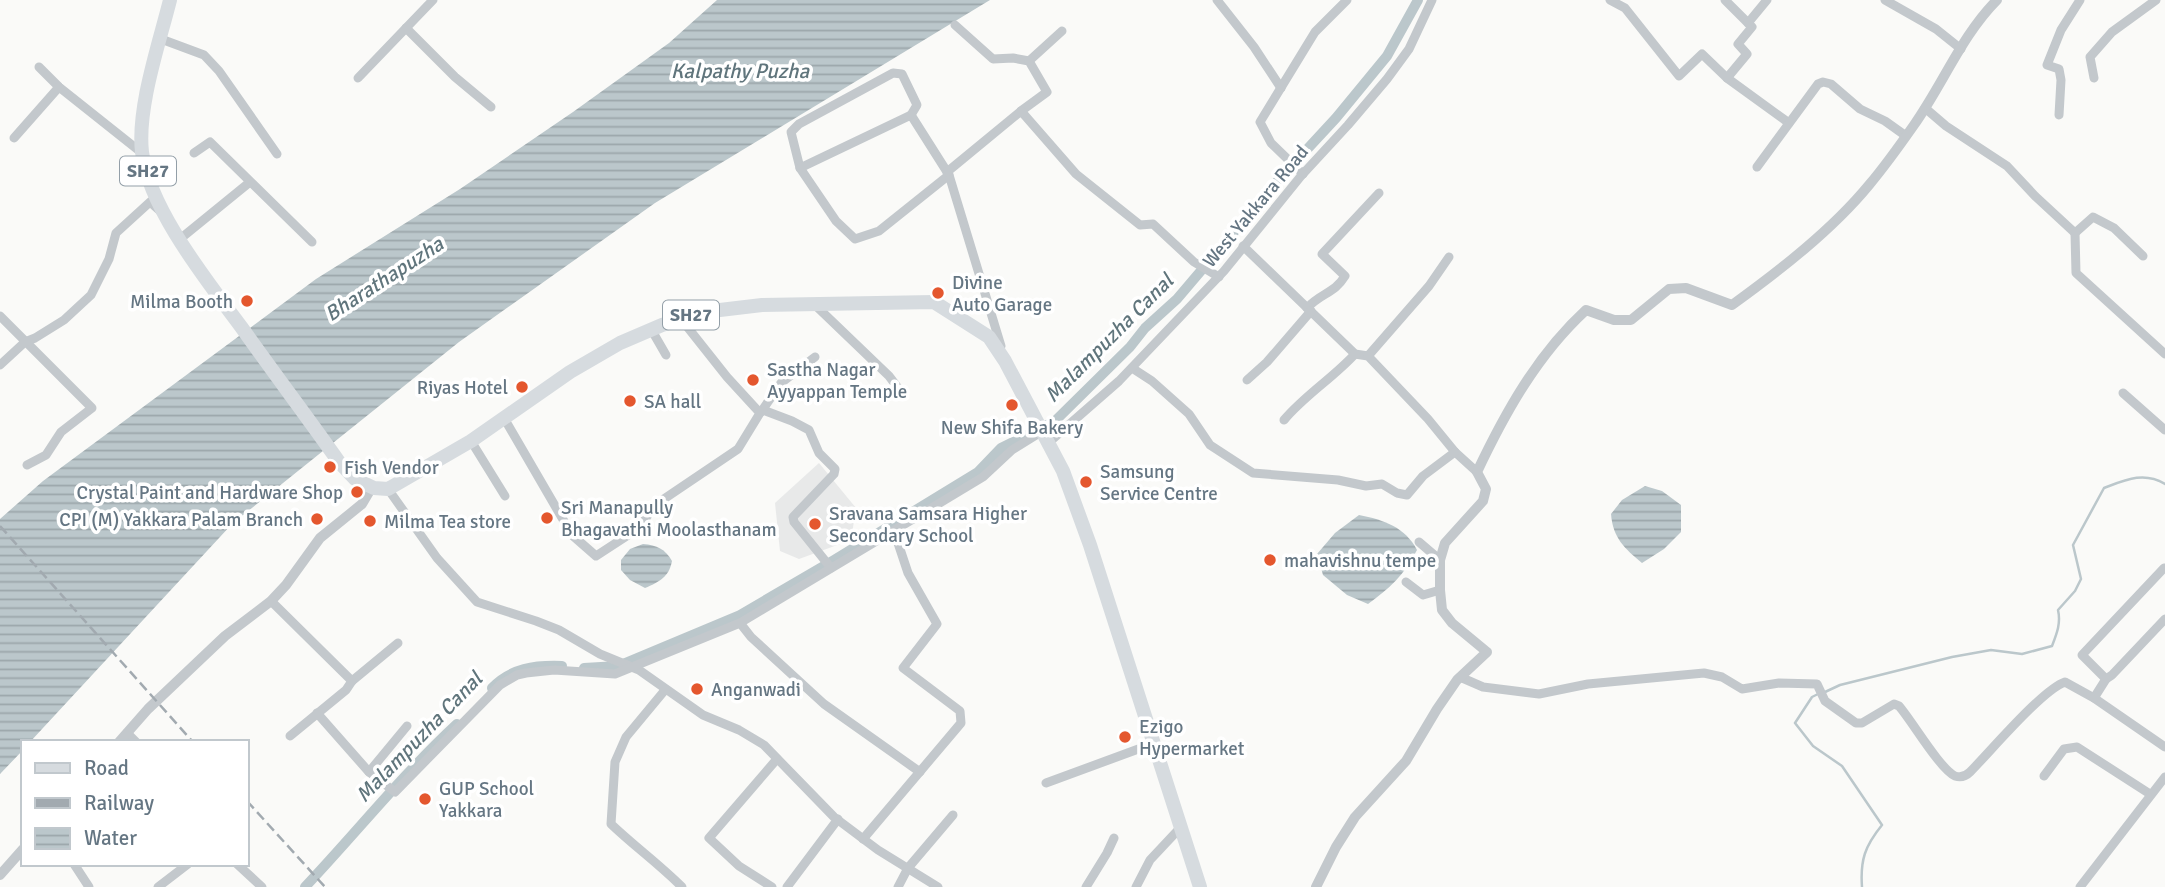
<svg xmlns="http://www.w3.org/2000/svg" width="2165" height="887" viewBox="0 0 2165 887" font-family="Signika,sans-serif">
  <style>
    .built { fill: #e8e9e9 }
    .water { fill: url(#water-rules) }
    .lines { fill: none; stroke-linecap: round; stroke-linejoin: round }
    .stream { stroke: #bbc7cb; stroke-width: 2.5 }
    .canal { stroke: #bbc7cb; stroke-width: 10 }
    .minor { stroke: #c3c8cc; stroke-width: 9 }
    .tertiary { stroke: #c3c8cc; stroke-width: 10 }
    .primary { stroke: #d6dbdf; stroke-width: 14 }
    .rail { stroke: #a2aab0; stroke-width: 2.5; stroke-dasharray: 10 5; stroke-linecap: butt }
    .poi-dot { fill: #e4572e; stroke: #fff; stroke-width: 2.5 }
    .labels { text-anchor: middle; stroke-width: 7; stroke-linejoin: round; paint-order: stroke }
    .shield { fill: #fff; stroke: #939fa8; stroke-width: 2 }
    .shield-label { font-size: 18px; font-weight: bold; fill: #657683 }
    .street-label { font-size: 19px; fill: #657683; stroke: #fff }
    .poi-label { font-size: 19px; fill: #657683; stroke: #fff; text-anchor: start }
    .water-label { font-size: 21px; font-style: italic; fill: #60757c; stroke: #fff }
  </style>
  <defs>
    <pattern id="water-rules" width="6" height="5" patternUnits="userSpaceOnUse" patternTransform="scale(1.75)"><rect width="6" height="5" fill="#bbc7cb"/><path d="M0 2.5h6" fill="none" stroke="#9ca6aa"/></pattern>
  </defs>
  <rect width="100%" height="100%" fill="#fafaf8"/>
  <polygon class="built" points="819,463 856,508 851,540 799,559 780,551 775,503"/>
  <g class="water">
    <polygon points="717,0 990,0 655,203 459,342 232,524 30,742 23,742 23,750 0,774 0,519 43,481 316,279 460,189 573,112 669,43"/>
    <path d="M 1645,486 L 1662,491 L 1681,505 L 1681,532 L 1664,549 L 1642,563 C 1624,548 1613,538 1611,514 L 1622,500 Z"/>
    <path d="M 1359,515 C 1384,520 1405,527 1417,550 C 1405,574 1389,589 1368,604 L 1347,595 L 1323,575 L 1317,554 L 1335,533 Z"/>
    <path d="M 643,544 C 657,545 665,549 672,561 C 669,577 659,582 645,588 L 630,580 L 621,570 L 621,560 L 630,549 Z"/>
  </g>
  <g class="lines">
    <g class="stream">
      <path d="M 1825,692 L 1840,685 L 1952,657 L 1991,650 L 2022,654 L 2052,646 C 2057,633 2061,623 2058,610 L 2075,591 L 2081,579 L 2073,545 L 2104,488 C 2125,480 2144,471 2165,484"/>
      <path d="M 1818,694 L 1812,697 L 1795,723 L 1813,746 L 1842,766 L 1882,825 C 1865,846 1860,860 1862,887"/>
    </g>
    <g class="canal">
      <polyline points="584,668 618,666 740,615 834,560 978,472 1001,448 1055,421 1130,347 1145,328 1177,299 1273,186 1336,118 1387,56 1418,0"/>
      <path d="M 492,688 C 511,668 535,665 562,666"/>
      <path d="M 305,887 C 356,833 402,775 457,724"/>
    </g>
    <g class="minor">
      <polyline points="1217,0 1254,47 1281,88"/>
      <polyline points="1610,0 1625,8 1679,76 1702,54 1727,78 1789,123"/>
      <polyline points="1725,0 1748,23 1767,0"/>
      <polyline points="1885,0 1936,29 1961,49"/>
      <polyline points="955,25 993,59 1013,58 1029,61 1047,92 1021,111"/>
      <polyline points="406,28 455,77 491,107"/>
      <polyline points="161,39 204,55 219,71 277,154"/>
      <polyline points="1029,61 1062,31"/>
      <polyline points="39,67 59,87 142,153"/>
      <polyline points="358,78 433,0"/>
      <polyline points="1727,78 1747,54 1738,44 1752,27 1748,23"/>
      <polyline points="2094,78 2090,57 2112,32 2156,0"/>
      <polyline points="1925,108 1946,126 2007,166 2035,196 2075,233 2093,217 2114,228 2143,256"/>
      <polyline points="911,115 917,105 902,74 893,73 799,124 791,132 800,168 836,221 855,239 879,231 949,175"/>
      <polyline points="2059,115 2061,80 2059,69 2047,65 2061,30 2080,0"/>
      <polyline points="14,138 59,87"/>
      <polyline points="194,153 210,142 312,242"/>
      <polyline points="1757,167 1818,84 1823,82 1831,84 1860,109 1885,121 1906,136"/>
      <polyline points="800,168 911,115 949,175 1001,346"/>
      <polyline points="947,172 1021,111 1076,174 1140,225 1153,224 1194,262 1219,277"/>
      <polyline points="1303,174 1271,143 1260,122 1315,32 1347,0"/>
      <polyline points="2075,233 2076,273 2165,354"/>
      <polyline points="180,239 250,182"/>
      <polyline points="1243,246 1355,354 1368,356 1428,419 1455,452 1477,472"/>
      <polyline points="814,304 889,376 904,396"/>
      <path d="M 1307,308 C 1322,292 1334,294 1345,276 L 1322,254 L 1379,193"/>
      <polyline points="0,316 92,408 61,432 46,455 27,465"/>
      <polyline points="651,329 666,355"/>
      <polyline points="1368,356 1429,286 1449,257"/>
      <polyline points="0,365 25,342 35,338 64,320 91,295 109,259 116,233 150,202 160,211"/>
      <polyline points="1132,368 1152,381 1189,414 1210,445 1253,473 1338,480 1366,486 1382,484 1397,493 1407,495 1423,476 1455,452"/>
      <polyline points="1247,380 1267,362 1311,311"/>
      <polyline points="2123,393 2165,430"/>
      <polyline points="763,410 792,421 809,430 819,453 835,469 834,474 793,517 794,522 831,568"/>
      <polyline points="761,412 781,383 815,357"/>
      <polyline points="504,418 572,535 596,556 639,528 655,505 738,449 760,413 727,377 681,319"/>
      <path d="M 1284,420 C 1305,395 1333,378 1355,354"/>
      <polyline points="471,441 505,496"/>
      <polyline points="1048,443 1119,381 1224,271 1301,176 1348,125 1387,79 1409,49 1432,0"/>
      <polyline points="388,489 437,558 477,602 536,621 559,630 600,654 639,670 703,715 739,730 764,745 834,817 878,850 938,887"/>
      <polyline points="1419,542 1440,560"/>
      <polyline points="1406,582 1423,595 1440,590"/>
      <polyline points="271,601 352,681 398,643"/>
      <polyline points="740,623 751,637 824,704 920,772"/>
      <path d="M 1460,677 L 1483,687 L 1539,694 L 1588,684 L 1704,673 L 1722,677 L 1742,689 L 1779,683 L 1817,684 L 1825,701 L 1856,723 L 1862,723 L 1894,704 L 1899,706 C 1912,721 1940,769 1955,776 C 1961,778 1966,776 1970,772 C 1990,752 2042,690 2065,682 L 2094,698 L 2165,747"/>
      <polyline points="2106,679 2082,655 2164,568"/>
      <path d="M 665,690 L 626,737 L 615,762 L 611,824 C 634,846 659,864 682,887"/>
      <polyline points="2094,698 2106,679 2112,675 2165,619"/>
      <polyline points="317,713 369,772 407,726"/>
      <polyline points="127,733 136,742"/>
      <polyline points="290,736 346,690 352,681"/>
      <polyline points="369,772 395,792 500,685 517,675 526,673 554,670 615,674 740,623 983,477 1012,450 1041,432"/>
      <polyline points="2044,776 2064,749 2077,747 2150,794"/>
      <polyline points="1046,783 1152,744"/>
      <polyline points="863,839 961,723 960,711 903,668 937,624 908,573 894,531"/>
      <polyline points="74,864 89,887"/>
      <polyline points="237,864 262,887"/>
      <polyline points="158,887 188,864"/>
      <polyline points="772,887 739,866 709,838 777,759"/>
      <polyline points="787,887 838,819"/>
      <polyline points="898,887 908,868 953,815"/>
      <polyline points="1086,887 1107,853 1114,838"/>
      <polyline points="1136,887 1150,860 1180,828"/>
      <polyline points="2080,887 2165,777"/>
    </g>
    <g class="tertiary">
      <polyline points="119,742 148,709 225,636 271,601 286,585 320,538 362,504 372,487"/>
      <polyline points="0,875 23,849"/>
      <path d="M 1316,887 L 1336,847 L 1355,817 L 1406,761 L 1437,709 L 1457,680 L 1487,652 L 1452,623 L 1442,610 L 1440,590 L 1440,560 L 1445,543 L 1483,501 L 1486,489 L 1477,472 C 1505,413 1537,355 1586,310 L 1614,320 L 1631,320 L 1669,289 L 1686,288 L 1732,305 C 1779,271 1832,230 1869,185 C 1885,166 1900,145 1914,125 C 1943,84 1962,35 1997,0"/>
    </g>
    <path class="primary" d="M 170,0 C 159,44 137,108 142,152 C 149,209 208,282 242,328 C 274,373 307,417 339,462 L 355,479 L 374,488 L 388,489 L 471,441 L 570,372 L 620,343 L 662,325 L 703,312 L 762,305 L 934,302 L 989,337 L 1005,361 L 1063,471 L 1090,545 L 1200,887"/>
    <g class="rail">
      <polyline points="0,526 193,742"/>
      <polyline points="247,801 325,887"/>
    </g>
  </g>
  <g class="poi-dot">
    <circle cx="938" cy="293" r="7"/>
    <circle cx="247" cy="301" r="7"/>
    <circle cx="753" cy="380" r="7"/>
    <circle cx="522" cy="387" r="7"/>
    <circle cx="630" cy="401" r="7"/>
    <circle cx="1012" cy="405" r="7"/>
    <circle cx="330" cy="467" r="7"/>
    <circle cx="1086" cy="482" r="7"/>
    <circle cx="357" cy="492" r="7"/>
    <circle cx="547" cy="518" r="7"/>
    <circle cx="317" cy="519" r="7"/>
    <circle cx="370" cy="521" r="7"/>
    <circle cx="815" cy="524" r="7"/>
    <circle cx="1270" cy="560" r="7"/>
    <circle cx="697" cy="689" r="7"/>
    <circle cx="1125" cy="737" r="7"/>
    <circle cx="425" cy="799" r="7"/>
  </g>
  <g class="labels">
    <g class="shield">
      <rect x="120" y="156.5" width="56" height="29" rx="5"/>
      <rect x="663" y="300.5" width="56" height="29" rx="5"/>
    </g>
    <g class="shield-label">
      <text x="148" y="177">SH27</text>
      <text x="691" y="321">SH27</text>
    </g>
    <g class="street-label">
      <text transform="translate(1255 206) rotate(-50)" y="7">West Yakkara Road</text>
    </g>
    <g class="poi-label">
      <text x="952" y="289">Divine<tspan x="952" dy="22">Auto Garage</tspan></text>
      <text x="233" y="308" text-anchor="end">Milma Booth</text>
      <text x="767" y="376">Sastha Nagar<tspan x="767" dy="22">Ayyappan Temple</tspan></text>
      <text x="508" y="394" text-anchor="end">Riyas Hotel</text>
      <text x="644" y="408">SA hall</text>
      <text x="1012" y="434" text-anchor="middle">New Shifa Bakery</text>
      <text x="344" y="474">Fish Vendor</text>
      <text x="1100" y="478">Samsung<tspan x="1100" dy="22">Service Centre</tspan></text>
      <text x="343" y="499" text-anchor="end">Crystal Paint and Hardware Shop</text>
      <text x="561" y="514">Sri Manapully<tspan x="561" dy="22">Bhagavathi Moolasthanam</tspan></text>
      <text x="829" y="520">Sravana Samsara Higher<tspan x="829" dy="22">Secondary School</tspan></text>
      <text x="303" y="526" text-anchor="end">CPI (M) Yakkara Palam Branch</text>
      <text x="384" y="528">Milma Tea store</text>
      <text x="1284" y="567">mahavishnu tempe</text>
      <text x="711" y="696">Anganwadi</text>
      <text x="1139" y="733">Ezigo<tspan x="1139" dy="22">Hypermarket</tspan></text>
      <text x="439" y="795">GUP School<tspan x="439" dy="22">Yakkara</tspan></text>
    </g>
    <g class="water-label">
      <text x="740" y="78">Kalpathy Puzha</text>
      <text transform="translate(384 279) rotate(-33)" y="7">Bharathapuzha</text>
      <text transform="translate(1109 338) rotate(-45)" y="7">Malampuzha Canal</text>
      <text transform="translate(419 737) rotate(-46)" y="7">Malampuzha Canal</text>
    </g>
  </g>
  <rect x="21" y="740" width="228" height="126" fill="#ffffff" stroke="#c1c8cd" stroke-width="2"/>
  <rect x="35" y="763" width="35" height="10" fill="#d6dbdf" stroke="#c1c8cd" stroke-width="2"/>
  <text x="84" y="775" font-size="21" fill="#657683">Road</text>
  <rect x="35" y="798" width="35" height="10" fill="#a2aab0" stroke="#c1c8cd" stroke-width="2"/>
  <text x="84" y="810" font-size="21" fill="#657683">Railway</text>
  <rect x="35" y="828" width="35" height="21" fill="url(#water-rules)" stroke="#c1c8cd" stroke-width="2"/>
  <text x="84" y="845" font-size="21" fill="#657683">Water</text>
</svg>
